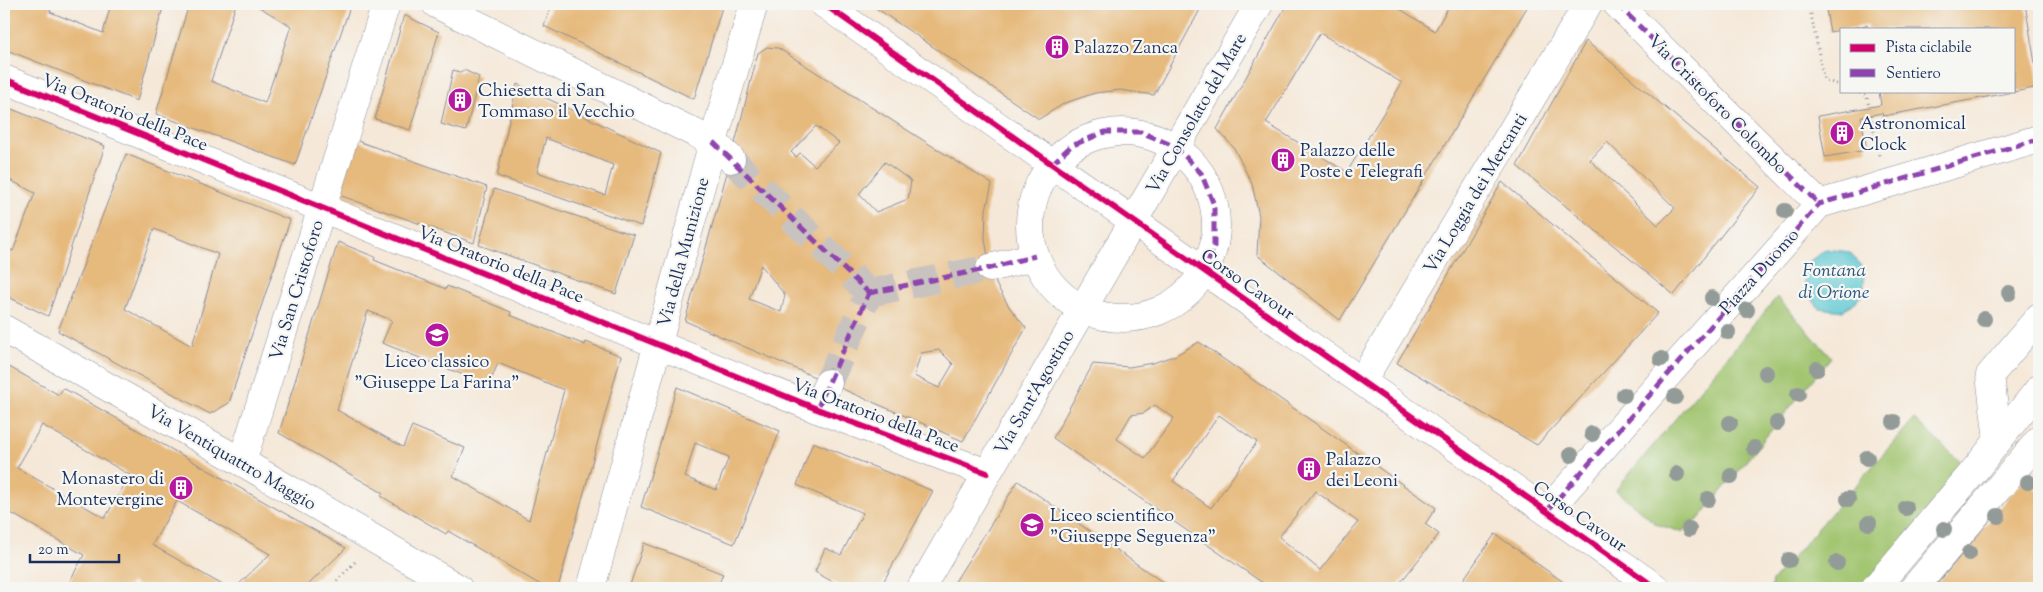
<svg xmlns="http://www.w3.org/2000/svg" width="2043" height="592" viewBox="0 0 2043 592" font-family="'Sorts Mill Goudy',serif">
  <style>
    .green { fill: #a1c56f; stroke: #5e7a66 }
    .water { fill: #5bc8d2; stroke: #3b7c98 }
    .building { fill: #e6b97c; fill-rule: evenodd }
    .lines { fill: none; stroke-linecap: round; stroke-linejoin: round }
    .minor-tunnel { stroke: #c9c3c0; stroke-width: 28; stroke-dasharray: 28 14; stroke-linecap: butt }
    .minor-casing { stroke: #888c9b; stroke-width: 29 }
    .major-casing { stroke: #888c9b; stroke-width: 29 }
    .path { stroke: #888c9b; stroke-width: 3; stroke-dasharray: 1 4; stroke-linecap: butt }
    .minor { stroke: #fff; stroke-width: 28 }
    .major { stroke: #fff; stroke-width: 28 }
    .quiet { stroke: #8e44ad; stroke-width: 5; stroke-dasharray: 10 5; stroke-linecap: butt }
    .cycleway-casing { stroke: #f6f6f2; stroke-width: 9 }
    .cycleway { stroke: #d6006c; stroke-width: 6 }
    .tree { fill: #939b98 }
    .labels { text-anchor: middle; stroke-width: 4.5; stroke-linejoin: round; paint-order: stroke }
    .poi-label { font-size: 18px; fill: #1b2f5e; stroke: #f6f6f2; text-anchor: start }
    .street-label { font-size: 18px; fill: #1b2f5e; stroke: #f6f6f2 }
    .water-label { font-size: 19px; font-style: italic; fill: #2b557b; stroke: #f6f6f2 }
  </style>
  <rect width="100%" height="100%" fill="#f6f6f2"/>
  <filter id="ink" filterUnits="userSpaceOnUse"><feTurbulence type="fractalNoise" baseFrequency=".02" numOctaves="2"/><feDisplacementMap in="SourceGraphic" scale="10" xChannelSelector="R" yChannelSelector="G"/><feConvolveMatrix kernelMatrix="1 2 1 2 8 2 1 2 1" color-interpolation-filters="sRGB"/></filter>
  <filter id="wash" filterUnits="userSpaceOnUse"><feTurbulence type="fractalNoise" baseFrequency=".0096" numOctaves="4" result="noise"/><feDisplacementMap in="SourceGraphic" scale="20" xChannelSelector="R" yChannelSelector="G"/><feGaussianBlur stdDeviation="1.12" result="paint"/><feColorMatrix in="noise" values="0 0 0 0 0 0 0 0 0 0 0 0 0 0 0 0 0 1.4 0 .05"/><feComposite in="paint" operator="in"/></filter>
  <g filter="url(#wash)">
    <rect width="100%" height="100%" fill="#f5e8d8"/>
    <g class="green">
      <polygon points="1777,297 1831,357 1698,520 1681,532 1656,524 1616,490"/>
      <polygon points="1914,419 1967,468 1866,588 1771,588 1772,581"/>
      <polygon points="1963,495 1969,501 1896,588 1885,588"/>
    </g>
    <polygon class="water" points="1826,249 1850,252 1865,271 1863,295 1843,311 1819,308 1804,289 1806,264"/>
    <g id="blocks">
      <g class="building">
        <polygon points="4,4 52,4 50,12 103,33 111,4 164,4 137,101 4,49"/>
        <polygon points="189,4 236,4 211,81 265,103 291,26 254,4 351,4 295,165 156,114"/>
        <polygon points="552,4 723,4 694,99 544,26"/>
        <polygon points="870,4 1203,4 1154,95 1120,90 1095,93 1065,103 1039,119"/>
        <path d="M 1287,4 L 1392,4 L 1435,31 L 1450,4 L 1529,4 L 1340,320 L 1257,255 L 1259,216 L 1252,184 L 1234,148 L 1217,129 ZM 1320,33 L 1402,83 L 1347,172 L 1266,123 Z"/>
        <polygon points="1825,4 2025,4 2039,87 2014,92 2014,29 1868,29 1867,25 1830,32"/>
        <polygon points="404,15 439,32 410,130 375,119"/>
        <path d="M 1586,41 L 1760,187 L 1674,295 L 1517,166 ZM 1607,142 L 1675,208 L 1658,225 L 1590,160 Z"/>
        <path d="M 767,47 L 778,48 L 992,184 L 986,210 L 985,239 L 990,268 L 997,286 L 1010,308 L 1026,328 L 963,441 L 685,321 L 731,159 L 758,53 ZM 816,126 L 839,143 L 815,166 L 800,153 L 796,157 L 791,152 ZM 885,162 L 911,181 L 908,199 L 876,212 L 859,194 ZM 761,265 L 785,295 L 781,312 L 749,299 ZM 939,350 L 953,364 L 939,388 L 914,376 L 921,353 Z"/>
        <polygon points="453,70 460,72 464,70 479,77 466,131 441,124"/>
        <path d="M 517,84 L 661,153 L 641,226 L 497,176 ZM 546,138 L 613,165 L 605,195 L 537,172 Z"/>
        <polygon points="1879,91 2014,91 2014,92 1883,116 1882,113 1861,117 1867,150 1825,157 1818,116 1881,105"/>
        <polygon points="4,106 105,146 48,316 4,295 4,246 13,251 35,193 4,177"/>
        <polygon points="352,139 487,187 474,243 339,195"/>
        <path d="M 126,154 L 290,220 L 229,403 L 210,414 L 58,331 ZM 154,229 L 218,254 L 192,346 L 125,309 Z"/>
        <polygon points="1502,182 1658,313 1537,445 1397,363"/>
        <polygon points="494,189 634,235 616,294 479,245"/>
        <path d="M 338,242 L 375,257 L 374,260 L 446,289 L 447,286 L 511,312 L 510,315 L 585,345 L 586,342 L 621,356 L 558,588 L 546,588 L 448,531 L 446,534 L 381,496 L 383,493 L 279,433 ZM 368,311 L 392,320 L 382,343 L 489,385 L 498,363 L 564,390 L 529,520 L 453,476 L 465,448 L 412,426 L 403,447 L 337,410 Z"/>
        <path d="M 1199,342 L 1436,508 L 1425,524 L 1439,534 L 1396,588 L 1270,588 L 1053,438 L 1093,364 L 1129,367 L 1153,363 L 1176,355 ZM 1155,405 L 1174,418 L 1145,458 L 1117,439 L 1131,415 L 1144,413 ZM 1219,415 L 1257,442 L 1211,508 L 1173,481 ZM 1315,491 L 1358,522 L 1320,570 L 1279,537 Z"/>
        <path d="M 4,364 L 59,395 L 63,388 L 346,548 L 305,588 L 235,588 L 270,554 L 177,501 L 152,545 L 228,588 L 143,588 L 131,582 L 127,588 L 66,588 L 84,555 L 4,509 ZM 42,425 L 130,475 L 105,518 L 17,468 Z"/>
        <path d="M 677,387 L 780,431 L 734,544 L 641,507 ZM 695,443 L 729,457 L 716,490 L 685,477 Z"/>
        <polygon points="813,442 933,491 880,588 844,588 815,572 825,548 841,555 863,513 797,485"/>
        <polygon points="2024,479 2039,492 2039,588 1934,588"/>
        <polygon points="1018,481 1171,588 951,588"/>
        <polygon points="1495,534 1572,588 1469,588 1461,583"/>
        <polygon points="644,543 723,574 717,588 629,588"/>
      </g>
    </g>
  </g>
  <g filter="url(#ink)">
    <use href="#blocks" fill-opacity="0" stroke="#888c9b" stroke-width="1"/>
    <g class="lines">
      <g class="minor-tunnel">
        <polyline points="731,159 869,293"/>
        <polyline points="869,293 990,268"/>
        <polyline points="828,383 869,293"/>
      </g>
      <defs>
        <g id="minor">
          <polyline points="436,4 713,142 731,159"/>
          <polyline points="1617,4 1819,204"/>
          <polyline points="4,79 817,409 987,473"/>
          <circle cx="1123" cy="225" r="93"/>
          <polyline points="990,268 1035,256"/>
          <polyline points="4,329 242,462 458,588"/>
          <polyline points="1362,381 1588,4"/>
          <polyline points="817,409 828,383"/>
          <polyline points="1998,440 1990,375 2039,317"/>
          <polyline points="242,462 386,4"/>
          <polyline points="1547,511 1819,204 2039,139"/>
          <polyline points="591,588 713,142 754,4"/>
          <polyline points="921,588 1259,4"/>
          <polyline points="1875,588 1974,471 2039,389"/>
          <polyline points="1914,588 2039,440"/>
        </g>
        <polyline id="major" points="824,4 1656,588"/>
      </defs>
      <use href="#minor" class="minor-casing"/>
      <use href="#major" class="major-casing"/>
      <g class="path">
        <polyline points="1809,4 1824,80 1842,86"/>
        <polyline points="1855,91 1867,96 1869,107"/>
        <polyline points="1871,115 1879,156"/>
        <polyline points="330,588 355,562"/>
      </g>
      <use href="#minor" class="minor"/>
      <use href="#major" class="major"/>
      <g class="quiet">
        <polyline points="1617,4 1819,204"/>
        <polyline points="713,142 869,293"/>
        <polyline points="1052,164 1071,146 1105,132 1141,132 1176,147 1201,173 1214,205 1214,246 1204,272"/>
        <polyline points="869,293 990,268 1035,256"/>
        <polyline points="817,409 869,293"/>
        <polyline points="1547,511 1819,204 2039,139"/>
      </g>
      <defs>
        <g id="cycleway">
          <polyline points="824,4 1656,588"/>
          <polyline points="4,79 817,409 987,473"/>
        </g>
      </defs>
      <use href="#cycleway" class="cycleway-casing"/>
      <use href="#cycleway" class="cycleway"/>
    </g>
    <g class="tree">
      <circle cx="1785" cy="211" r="8"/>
      <circle cx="2009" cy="293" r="8"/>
      <circle cx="1712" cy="298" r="8"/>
      <circle cx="1747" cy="310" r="8"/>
      <circle cx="1984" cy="319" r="8"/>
      <circle cx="1728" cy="332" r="8"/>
      <circle cx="1661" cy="359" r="8"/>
      <circle cx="1817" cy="369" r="8"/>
      <circle cx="1766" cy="373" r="8"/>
      <circle cx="1798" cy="394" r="8"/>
      <circle cx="1624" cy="395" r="8"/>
      <circle cx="1675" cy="397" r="8"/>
      <circle cx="1894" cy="422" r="8"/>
      <circle cx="1730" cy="423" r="8"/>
      <circle cx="1777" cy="423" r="8"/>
      <circle cx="1592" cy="434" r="8"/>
      <circle cx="1754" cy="448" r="8"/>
      <circle cx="1571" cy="455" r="8"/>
      <circle cx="1867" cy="458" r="8"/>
      <circle cx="1677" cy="474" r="8"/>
      <circle cx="1731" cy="476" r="8"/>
      <circle cx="2028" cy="482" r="8"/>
      <circle cx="1708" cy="499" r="8"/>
      <circle cx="1848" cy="499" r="8"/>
      <circle cx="1906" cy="508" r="8"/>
      <circle cx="1998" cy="516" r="8"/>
      <circle cx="1869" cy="523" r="8"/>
      <circle cx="1689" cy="529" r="8"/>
      <circle cx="1944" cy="529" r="8"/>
      <circle cx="1969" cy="553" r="8"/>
      <circle cx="1789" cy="560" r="8"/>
      <circle cx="1837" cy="563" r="8"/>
    </g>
  </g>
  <defs>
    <symbol id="building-disc" viewBox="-11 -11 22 22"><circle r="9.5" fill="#b5179e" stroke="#f6f6f2"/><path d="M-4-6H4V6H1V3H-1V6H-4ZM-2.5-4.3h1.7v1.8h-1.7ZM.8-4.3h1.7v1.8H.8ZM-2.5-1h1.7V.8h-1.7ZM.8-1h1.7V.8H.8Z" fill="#fff"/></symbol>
    <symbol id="school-disc" viewBox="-11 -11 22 22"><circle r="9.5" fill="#b5179e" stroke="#f6f6f2"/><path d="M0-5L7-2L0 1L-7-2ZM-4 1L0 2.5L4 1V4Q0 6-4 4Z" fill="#fff"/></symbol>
  </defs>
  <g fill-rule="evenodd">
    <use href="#building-disc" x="1043" y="33" width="28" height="28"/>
    <use href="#building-disc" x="446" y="86" width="28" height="28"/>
    <use href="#building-disc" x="1828" y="119" width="28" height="28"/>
    <use href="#building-disc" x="1269" y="146" width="28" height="28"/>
    <use href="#school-disc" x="423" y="321" width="28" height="28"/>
    <use href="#building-disc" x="1295" y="455" width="28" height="28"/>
    <use href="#building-disc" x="167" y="474" width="28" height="28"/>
    <use href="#school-disc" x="1018" y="511" width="28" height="28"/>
  </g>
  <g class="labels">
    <g class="poi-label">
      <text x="1074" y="53">Palazzo Zanca</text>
      <text x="478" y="96">Chiesetta di San<tspan x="478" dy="21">Tommaso il Vecchio</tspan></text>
      <text x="1860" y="129">Astronomical<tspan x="1860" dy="21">Clock</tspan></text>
      <text x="1300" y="156">Palazzo delle<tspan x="1300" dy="21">Poste e Telegrafi</tspan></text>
      <text x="437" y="367" text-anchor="middle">Liceo classico<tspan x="437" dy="21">"Giuseppe La Farina"</tspan></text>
      <text x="1326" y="465">Palazzo<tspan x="1326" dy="21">dei Leoni</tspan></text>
      <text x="164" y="484" text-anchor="end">Monastero di<tspan x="164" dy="21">Montevergine</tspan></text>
      <text x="1050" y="521">Liceo scientifico<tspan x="1050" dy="21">"Giuseppe Seguenza"</tspan></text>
    </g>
    <g class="street-label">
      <text transform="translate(1718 104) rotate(45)" y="6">Via Cristoforo Colombo</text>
      <text transform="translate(125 112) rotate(22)" y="6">Via Oratorio della Pace</text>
      <text transform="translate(1196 113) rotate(-60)" y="6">Via Consolato del Mare</text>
      <text transform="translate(1475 193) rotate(-59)" y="6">Via Loggia dei Mercanti</text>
      <text transform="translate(683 252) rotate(-75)" y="6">Via della Munizione</text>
      <text transform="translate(501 264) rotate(22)" y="6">Via Oratorio della Pace</text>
      <text transform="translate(1759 271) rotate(-48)" y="6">Piazza Duomo</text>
      <text transform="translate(1248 284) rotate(35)" y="6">Corso Cavour</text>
      <text transform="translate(296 290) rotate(-73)" y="6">Via San Cristoforo</text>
      <text transform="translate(1034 392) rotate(-60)" y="6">Via Sant'Agostino</text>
      <text transform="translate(876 415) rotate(21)" y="6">Via Oratorio della Pace</text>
      <text transform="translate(232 457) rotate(30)" y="6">Via Ventiquattro Maggio</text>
      <text transform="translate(1580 516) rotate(35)" y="6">Corso Cavour</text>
    </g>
    <g class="water-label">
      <text x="1834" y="276">Fontana<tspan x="1834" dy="22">di Orione</tspan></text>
    </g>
  </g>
  <rect width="2043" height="592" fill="none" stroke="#f6f6f2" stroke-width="20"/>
  <rect x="1840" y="28" width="175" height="65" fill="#f6f6f2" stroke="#9ea6b7"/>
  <rect x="1850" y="44" width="25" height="8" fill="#d6006c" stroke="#9ea6b7"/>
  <text x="1886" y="52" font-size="15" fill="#1b2f5e">Pista ciclabile</text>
  <rect x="1850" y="69" width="25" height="8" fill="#8e44ad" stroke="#9ea6b7"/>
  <text x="1886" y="78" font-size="15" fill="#1b2f5e">Sentiero</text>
  <path d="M30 554v8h89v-8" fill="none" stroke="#1b2f5e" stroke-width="2.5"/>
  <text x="38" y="554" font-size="15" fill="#1b2f5e" stroke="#f6f6f2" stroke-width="4" paint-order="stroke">20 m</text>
</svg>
